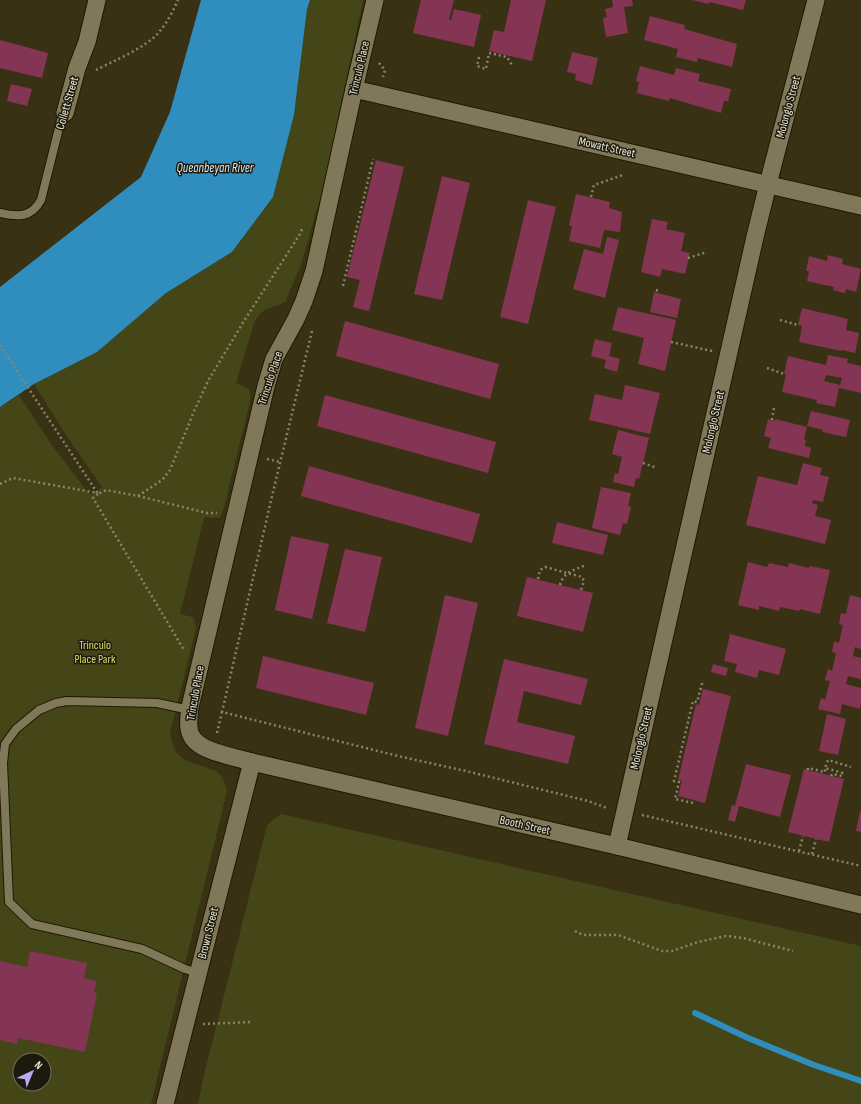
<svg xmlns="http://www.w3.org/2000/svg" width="861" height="1104" viewBox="0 0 861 1104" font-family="'Sofia Sans Condensed',sans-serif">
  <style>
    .green { fill: #454617; fill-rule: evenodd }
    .water { fill: #308ebe }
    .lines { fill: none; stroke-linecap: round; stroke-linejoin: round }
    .stream { stroke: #308ebe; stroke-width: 6 }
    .building { fill: #843553; fill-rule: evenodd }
    .lane-casing { stroke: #201900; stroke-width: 10 }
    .street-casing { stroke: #201900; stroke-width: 19 }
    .path { stroke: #8a846c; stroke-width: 2.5; stroke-dasharray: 2 3; stroke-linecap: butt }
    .lane { stroke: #807959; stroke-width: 8 }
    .street { stroke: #807959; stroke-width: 17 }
    .labels { text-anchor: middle; stroke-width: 3; stroke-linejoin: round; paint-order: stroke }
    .street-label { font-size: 12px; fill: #ebe7d6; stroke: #1d1a0d }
    .park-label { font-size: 12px; fill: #dcde67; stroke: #1d1a0d }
    .water-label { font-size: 13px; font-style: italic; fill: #d2e7f4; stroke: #1d1a0d }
  </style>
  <rect width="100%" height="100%" fill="#393114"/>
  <g class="green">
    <path d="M 310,0 L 363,0 L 324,185 L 301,265 L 285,302 C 271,310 263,305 254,323 L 236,383 L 247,388 L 250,391 L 250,402 L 224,507 L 221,516 L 219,518 L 204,517 L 180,614 L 192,617 L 194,619 L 196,628 L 170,733 C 174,756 181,760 202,766 C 207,768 213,769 217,772 C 223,776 225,783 227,791 L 151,1104 L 0,1104 L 0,407 L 19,395 L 51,444 L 90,495 L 102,487 L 66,435 L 34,384 L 97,352 L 166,293 L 232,252 L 273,197 L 294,115 L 307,9 ZM 20,1060 L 44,1060 L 44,1084 L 20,1084 Z"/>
    <polygon points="281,814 861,946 861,1104 198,1104 203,1079 267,825"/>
  </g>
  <polygon class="water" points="201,0 310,0 307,9 294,115 273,197 232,252 166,293 97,352 34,384 0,407 0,287 141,177 170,112"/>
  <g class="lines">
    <polyline class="stream" points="695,1013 748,1038 814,1065 861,1081"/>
  </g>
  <g class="building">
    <polygon points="421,0 454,0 449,19 451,20 454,9 481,15 474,47 413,33"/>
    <polygon points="511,0 546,0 532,61 489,51 494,30 504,32"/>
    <polygon points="612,0 632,0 633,6 624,7 628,33 606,37 603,18 607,17 605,9 613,7"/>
    <polygon points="692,0 746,0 743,10 709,2 709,4"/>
    <polygon points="650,16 685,25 684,29 737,44 732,67 698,58 697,62 676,57 678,49 644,40"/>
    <polygon points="0,40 48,53 42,78 0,68"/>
    <polygon points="572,52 598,58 592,85 575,80 576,74 567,72"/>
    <polygon points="640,66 674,75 676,68 700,74 698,81 731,89 728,101 724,101 721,113 670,98 669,101 637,93 639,82 636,81"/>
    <polygon points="11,84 32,89 27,106 7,101"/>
    <polygon points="376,160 404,167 369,311 353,307 360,280 347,277"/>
    <polygon points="442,176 470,183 442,300 414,294"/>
    <polygon points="576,194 610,202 609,208 622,212 620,232 604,230 600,248 569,241 572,226 569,225"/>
    <polygon points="528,200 556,207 528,324 500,317"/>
    <polygon points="652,219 668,222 666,229 685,233 681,251 690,253 685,274 662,269 660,277 641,272"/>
    <polygon points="607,237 619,240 605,298 573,289 584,249 603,254"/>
    <polygon points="828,255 843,259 842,264 861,269 856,292 846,289 845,293 833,290 834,287 807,281 809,271 806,271 809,256 827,261"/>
    <polygon points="654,292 681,299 677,318 650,312"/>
    <polygon points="618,307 676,320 665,371 638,364 644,338 612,330"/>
    <polygon points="802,308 848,319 846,330 859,333 855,353 842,350 841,351 799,342 802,326 798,325"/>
    <polygon points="345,321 499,364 490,399 336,356"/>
    <polygon points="595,339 612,343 609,356 620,359 617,372 604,368 606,360 591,356"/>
    <path d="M 828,355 L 848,359 L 847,363 L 861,366 L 861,393 L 839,388 L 835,407 L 816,403 L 817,400 L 782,392 L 786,374 L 784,374 L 788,356 L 826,365 ZM 826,375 L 842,378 L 840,385 L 824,381 Z"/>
    <polygon points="625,385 660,393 650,434 589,420 595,394 622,400"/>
    <polygon points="325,395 496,442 488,473 317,426"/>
    <polygon points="811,411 850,420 846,437 822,432 823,430 807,426"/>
    <polygon points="768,419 775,421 775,419 807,427 804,439 806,440 805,446 811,448 809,458 768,448 771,438 764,436"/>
    <polygon points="618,430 649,438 639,479 636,478 634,487 613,482 615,473 618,474 622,457 612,454"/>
    <polygon points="803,463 822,468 820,475 829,477 823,502 813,500 812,503 818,505 815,516 831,520 825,544 746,525 758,476 797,485"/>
    <polygon points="309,466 480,514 472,543 301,496"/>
    <polygon points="601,487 631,493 628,506 631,507 627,524 623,523 620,535 592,528"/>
    <polygon points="557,522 608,535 603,555 552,543"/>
    <polygon points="291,536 329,544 312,619 275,610"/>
    <polygon points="345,549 382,557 365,632 327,623"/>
    <polygon points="748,562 767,567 769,563 788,567 789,563 809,568 810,566 830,570 820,614 800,609 799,611 780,607 779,611 759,606 759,610 738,605"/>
    <polygon points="527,577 593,593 583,632 517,616"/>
    <polygon points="445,595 478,603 448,736 415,728"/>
    <polygon points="850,595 861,598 861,649 855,647 853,656 861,658 861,679 848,676 846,684 861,688 861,704 860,709 842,704 840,714 818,709 821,698 825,700 830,681 825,680 828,669 832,671 836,653 832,652 834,641 839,643 843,625 839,624 841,613 846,614"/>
    <polygon points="730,634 786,649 779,675 759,670 757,678 735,672 737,664 724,661"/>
    <polygon points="263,656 374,683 366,715 256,688"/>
    <polygon points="504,659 588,679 581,705 524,691 517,722 575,736 568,764 484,744"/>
    <polygon points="713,664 728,668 726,676 711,672"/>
    <polygon points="703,689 731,696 705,803 678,796 682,781 678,780 696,704 699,705"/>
    <polygon points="827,714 846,719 838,755 819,751"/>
    <polygon points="746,764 791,775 780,817 739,806 735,822 728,820 732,805 735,806"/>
    <polygon points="804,769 844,779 829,842 788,832"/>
    <polygon points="860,811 861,811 861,832 856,831"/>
    <polygon points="30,951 87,963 84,978 97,981 94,992 97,993 85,1052 18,1038 17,1044 0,1040 0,961 27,967"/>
  </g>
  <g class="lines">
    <defs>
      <g id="lane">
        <path d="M 0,213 C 18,217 31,218 41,200 L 62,116 L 65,113"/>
        <polyline points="190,710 157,703 67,701 56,703 39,710 16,729 5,744 3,763 9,902 32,924 142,949 185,969 198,973"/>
      </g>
      <g id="street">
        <path d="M 375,0 L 354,89 L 314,271 L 304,301 L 296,319 L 274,359 L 266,386 L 190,707 C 189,716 187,727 191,735 C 198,752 236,757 252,762 L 617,846 L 861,905"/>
        <polyline points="354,89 861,206"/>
        <polyline points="65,113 77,68 87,42 97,0"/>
        <polyline points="617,846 755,237 768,184 816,0"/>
        <polyline points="165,1104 252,762"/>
      </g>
    </defs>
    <use href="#lane" class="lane-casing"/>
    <use href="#street" class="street-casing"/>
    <g class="path">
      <polyline points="479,57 477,66 486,69 489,53 507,57 512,65"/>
      <polyline points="379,63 385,70 383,77"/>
      <path d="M 96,70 C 115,60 146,48 159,32 C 167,23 173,11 178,0"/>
      <polyline points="591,197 594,185 623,175"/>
      <polyline points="688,258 707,252"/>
      <polyline points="343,286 373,159"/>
      <polyline points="656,290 660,291"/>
      <polyline points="780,320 798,325"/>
      <polyline points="312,331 273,492 222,712 398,756 470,772 588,801 607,808"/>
      <polyline points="671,342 712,351"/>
      <polyline points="0,345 98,494 106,490 138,496 207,513 217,513"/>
      <polyline points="767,368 784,374"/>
      <polyline points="772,420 774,408"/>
      <polyline points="267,459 280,462"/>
      <polyline points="643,463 657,468"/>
      <polyline points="0,484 13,478 98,493"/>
      <polyline points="98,494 93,498 184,650"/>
      <polyline points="138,496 162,480 170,470 195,409 208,381 244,321 300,234 303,227"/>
      <polyline points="538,579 540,570 545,567 582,577 584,581 581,590"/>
      <path d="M 560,585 C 563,572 576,569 586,565"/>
      <polyline points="217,733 222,712"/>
      <polyline points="808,770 808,768 825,772 825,768"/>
      <polyline points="843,773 825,768 828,760 851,767"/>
      <polyline points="831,776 832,774 842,776 843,773"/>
      <polyline points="693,803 675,799 679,782 674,781 693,701 697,702 703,680"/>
      <polyline points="642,815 861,866"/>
      <polyline points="799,851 803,836"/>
      <polyline points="812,854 816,839"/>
      <polyline points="575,931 583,935 618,935 662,951 672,951 698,942 726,936 743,938 793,951"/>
      <polyline points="203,1024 252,1022"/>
    </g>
    <use href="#lane" class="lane"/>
    <use href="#street" class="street"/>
  </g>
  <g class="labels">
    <g class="street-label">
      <text transform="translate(359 68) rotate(-77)" y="4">Trinculo Place</text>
      <text transform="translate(67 103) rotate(-74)" y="4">Collett Street</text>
      <text transform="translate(788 107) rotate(-75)" y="4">Molonglo Street</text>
      <text transform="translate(607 147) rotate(13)" y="4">Mowatt Street</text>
      <text transform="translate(270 378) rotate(-72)" y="4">Trinculo Place</text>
      <text transform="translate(713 422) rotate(-77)" y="4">Molonglo Street</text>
      <text transform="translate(195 693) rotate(-80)" y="4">Trinculo Place</text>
      <text transform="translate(641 738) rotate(-77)" y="4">Molonglo Street</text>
      <text transform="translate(525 825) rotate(13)" y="4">Booth Street</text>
      <text transform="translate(208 933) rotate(-76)" y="4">Brown Street</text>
    </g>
    <g class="park-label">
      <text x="95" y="649">Trinculo<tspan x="95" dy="14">Place Park</tspan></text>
    </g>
    <g class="water-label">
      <text x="215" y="172">Queanbeyan River</text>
    </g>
  </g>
  <g transform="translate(32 1072) rotate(44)"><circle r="19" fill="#1d1a0d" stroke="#6f6c5d"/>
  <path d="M0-3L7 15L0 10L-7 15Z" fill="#b9abf7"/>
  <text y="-6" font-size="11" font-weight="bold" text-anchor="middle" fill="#ebe7d6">N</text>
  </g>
</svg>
